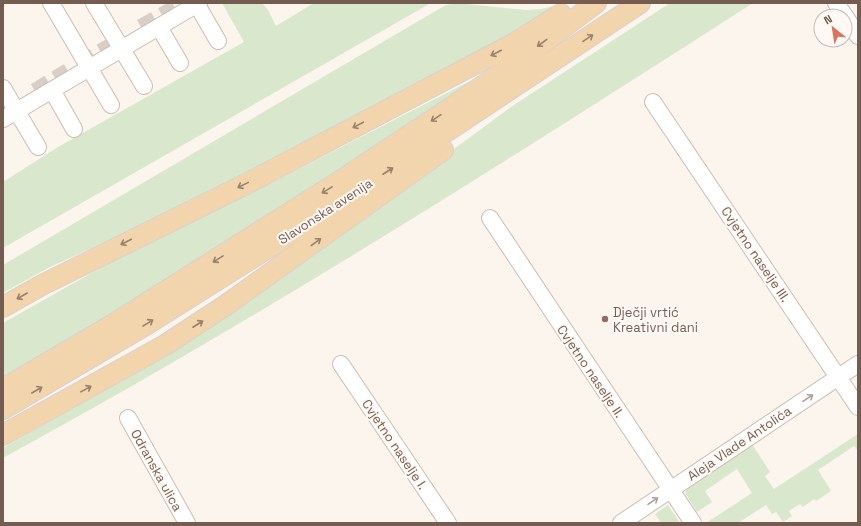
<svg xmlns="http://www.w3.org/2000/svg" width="861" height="526" viewBox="0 0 861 526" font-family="'Space Grotesk',sans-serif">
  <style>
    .green { fill: #d9e8cc }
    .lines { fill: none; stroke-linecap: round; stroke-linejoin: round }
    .minor-tunnel { stroke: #dacfc6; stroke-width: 16; stroke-dasharray: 16 8; stroke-linecap: butt }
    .minor-casing { stroke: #cdbdb3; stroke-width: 18 }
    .major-casing { stroke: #d8d1ce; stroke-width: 22 }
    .minor { stroke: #fff; stroke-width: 16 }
    .major { stroke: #f2d5ad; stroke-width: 20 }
    .oneway { stroke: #9a806d }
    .oneway2 { stroke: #ac9d97 }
    .education-dot { fill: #8d6e63; stroke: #fef9f4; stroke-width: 1.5 }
    .labels { text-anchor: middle; stroke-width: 4; stroke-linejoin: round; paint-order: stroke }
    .street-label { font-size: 13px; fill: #755c51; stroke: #fef9f4 }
    .education-label { font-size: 13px; fill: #785e54; stroke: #fef9f4; text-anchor: start }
  </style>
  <rect width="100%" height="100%" fill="#fbf5ed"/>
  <g class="green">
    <polygon points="222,3 262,3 268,10 276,26 314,3 431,3 3,248 3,182 58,147 244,42"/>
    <polygon points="457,3 526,10 541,9 566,3 537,22 382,105 114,238 48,268 3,293 3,265 439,9 446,5"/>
    <path d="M 670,3 L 753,3 C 507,161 260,318 3,458 L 3,448 L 109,387 L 435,163 L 511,107 Z"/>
    <polygon points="468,82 469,87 330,181 3,380 3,323 127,253 279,179"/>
    <polygon points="858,434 858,451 854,446 818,470 831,491 816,501 814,499 803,507 800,504 789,511 792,516 783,522 776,512 772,514 766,505 738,523 706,523 752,493 737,469 705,491 712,502 697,512 685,493 689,486 752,444 770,472 765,476 774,489"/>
    <polygon points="668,505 680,523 661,523 655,514"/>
  </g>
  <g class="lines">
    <g class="minor-tunnel">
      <polyline points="141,27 175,8"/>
      <polyline points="80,64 122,39"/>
      <polyline points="35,91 68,71"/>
    </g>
    <defs>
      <g id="minor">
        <polyline points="51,3 111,105"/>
        <polyline points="94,3 144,86"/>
        <polyline points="196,3 218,41"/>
        <polyline points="836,3 845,16"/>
        <polyline points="845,16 858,36"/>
        <polyline points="159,27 180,63"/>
        <polyline points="3,88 38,147"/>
        <polyline points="52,90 74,129"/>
        <polyline points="653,102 858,407"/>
        <polyline points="3,119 199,3"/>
        <polyline points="490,218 693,523"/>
        <polyline points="341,364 448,523"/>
        <polyline points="128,418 187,523"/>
        <polyline points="621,523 858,364"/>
      </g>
      <g id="major">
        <polyline points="3,307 42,285 248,183 513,44 561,14"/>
        <polyline points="3,389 112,325 340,181 449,109 513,65 596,3"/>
        <polyline points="3,409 149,323 322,214 640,3"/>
        <polyline points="3,435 165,345 226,305 443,150"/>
      </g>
    </defs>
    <use href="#minor" class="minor-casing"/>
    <use href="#major" class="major-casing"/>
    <use href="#minor" class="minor"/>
    <use href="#major" class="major"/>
  </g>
  <defs><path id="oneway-shaft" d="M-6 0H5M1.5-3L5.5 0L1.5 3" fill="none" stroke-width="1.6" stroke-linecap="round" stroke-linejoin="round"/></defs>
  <g class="oneway">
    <use href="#oneway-shaft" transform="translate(588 38) rotate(-34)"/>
    <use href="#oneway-shaft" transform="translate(542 43) rotate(143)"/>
    <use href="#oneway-shaft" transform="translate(496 53) rotate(153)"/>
    <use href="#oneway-shaft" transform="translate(436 118) rotate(146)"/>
    <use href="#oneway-shaft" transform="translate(358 125) rotate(152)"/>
    <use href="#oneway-shaft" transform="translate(388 171) rotate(-33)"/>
    <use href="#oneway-shaft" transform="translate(243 185) rotate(154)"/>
    <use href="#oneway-shaft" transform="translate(327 190) rotate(148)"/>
    <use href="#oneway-shaft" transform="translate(126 242) rotate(153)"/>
    <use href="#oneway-shaft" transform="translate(316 242) rotate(-36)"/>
    <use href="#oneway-shaft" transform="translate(218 259) rotate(148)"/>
    <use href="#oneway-shaft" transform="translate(22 296) rotate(150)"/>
    <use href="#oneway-shaft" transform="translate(148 323) rotate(-32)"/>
    <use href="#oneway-shaft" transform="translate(198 324) rotate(-33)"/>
    <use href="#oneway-shaft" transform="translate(86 389) rotate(-29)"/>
    <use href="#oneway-shaft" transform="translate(37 390) rotate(-30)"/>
  </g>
  <g class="oneway2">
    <use href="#oneway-shaft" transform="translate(808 398) rotate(-34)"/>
    <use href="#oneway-shaft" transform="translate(653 501) rotate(-34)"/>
  </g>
  <circle class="education-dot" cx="605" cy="319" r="4"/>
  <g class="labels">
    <g class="street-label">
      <text transform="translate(325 211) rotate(-33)" y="5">Slavonska avenija</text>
      <text transform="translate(756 254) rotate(56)" y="5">Cvjetno naselje III.</text>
      <text transform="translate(591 371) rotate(56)" y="5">Cvjetno naselje II.</text>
      <text transform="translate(739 443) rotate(-34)" y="5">Aleja Vlade Antolića</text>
      <text transform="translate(395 444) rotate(56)" y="5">Cvjetno naselje I.</text>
      <text transform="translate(157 470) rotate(61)" y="5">Odranska ulica</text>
    </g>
    <g class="education-label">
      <text x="613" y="317">Dječji vrtić<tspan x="613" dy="15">Kreativni dani</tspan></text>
    </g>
  </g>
  <rect width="861" height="526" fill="none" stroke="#755c51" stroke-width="8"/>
  <g transform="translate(833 28) rotate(330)"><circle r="19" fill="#fef9f4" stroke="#c7bab3"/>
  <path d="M0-3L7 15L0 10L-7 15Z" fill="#d87460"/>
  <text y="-6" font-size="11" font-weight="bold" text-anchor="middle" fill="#755c51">N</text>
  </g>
</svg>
